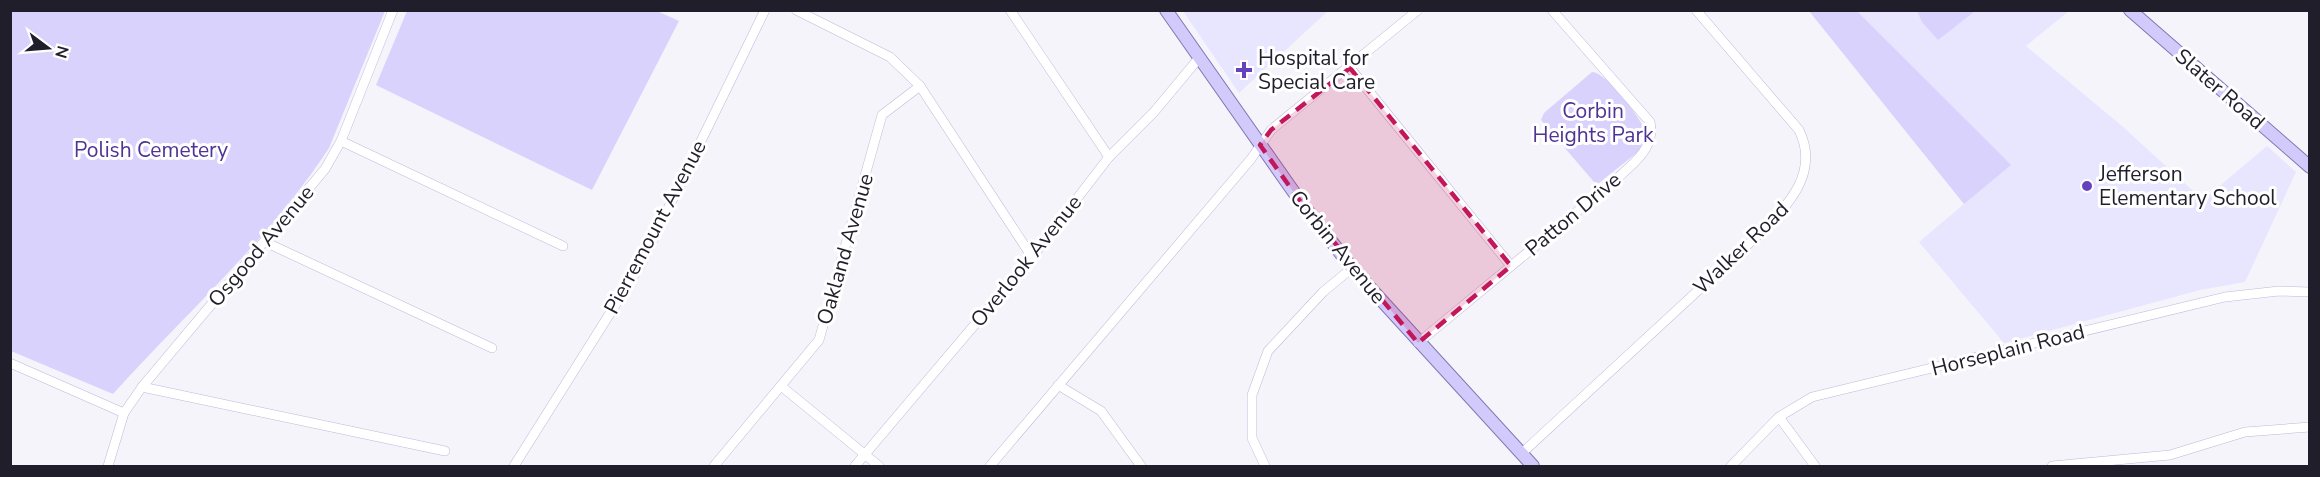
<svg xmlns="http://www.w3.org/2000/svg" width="2320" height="477" viewBox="0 0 2320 477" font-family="'Nunito Sans',sans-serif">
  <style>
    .built { fill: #e8e5ff }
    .green { fill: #d8d2fd }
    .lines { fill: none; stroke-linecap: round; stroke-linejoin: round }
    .minor-casing { stroke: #beb9db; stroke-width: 10 }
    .major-casing { stroke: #8276b2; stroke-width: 14 }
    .minor { stroke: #fff; stroke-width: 9 }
    .major { stroke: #d3cafc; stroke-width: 12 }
    .marked { fill: #c2185b; fill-opacity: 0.2; stroke: #c2185b; stroke-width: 4.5; stroke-dasharray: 12 8; stroke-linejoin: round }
    .poi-dot { fill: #6643bc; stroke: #fff; stroke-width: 2 }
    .labels { text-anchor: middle; stroke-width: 6; stroke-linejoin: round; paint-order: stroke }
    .poi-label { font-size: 21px; fill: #211e2b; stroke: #fff; text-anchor: start }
    .street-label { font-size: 21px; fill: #211e2b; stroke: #fff }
    .park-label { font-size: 21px; fill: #503395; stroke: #fff }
  </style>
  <rect width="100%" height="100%" fill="#f5f4fb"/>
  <g class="built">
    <polygon points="1183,11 1328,11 1239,93"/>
    <polygon points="1857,11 2069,11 2026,46 2122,126 2203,200 2267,146 2296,172 2245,282 2200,290 2004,343 1919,242 2010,165"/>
  </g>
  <g class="green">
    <path d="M 10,11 L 385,11 L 329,148 C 269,240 186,313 113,394 L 11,351 Z"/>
    <polygon points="657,11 679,21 592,190 376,85 407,11"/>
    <polygon points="1809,11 1857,11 2011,165 1964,204"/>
    <polygon points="1917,11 1975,11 1938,40 1922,22"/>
    <path d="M 1592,72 C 1605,71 1642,119 1646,133 L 1639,151 L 1599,183 L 1594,182 L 1541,120 L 1544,113 Z"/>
  </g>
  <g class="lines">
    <defs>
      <g id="minor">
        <polyline points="796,10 890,57 920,86 1032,257"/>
        <polyline points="1010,10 1109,157"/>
        <polyline points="1350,68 1511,266"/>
        <polyline points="341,141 563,246"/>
        <polyline points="265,242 492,348"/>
        <path d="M 1418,343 L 1614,181 C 1632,165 1656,148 1650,122 L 1552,10"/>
        <polyline points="10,363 124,413"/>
        <polyline points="1058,385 1101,411 1141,466"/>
        <polyline points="781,386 879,466"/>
        <polyline points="142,387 445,451"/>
        <polyline points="1779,417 1815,466"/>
        <path d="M 1521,454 L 1756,237 C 1785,208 1821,175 1799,130 L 1696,10"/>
        <polyline points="108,466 124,413 142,387 325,169 341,141 393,10"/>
        <polyline points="514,466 641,264 765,10"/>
        <polyline points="714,466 819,340 882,115 920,86"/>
        <polyline points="855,466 1032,257 1109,157 1154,112 1199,58"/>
        <polyline points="990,466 1251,159 1271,130 1418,10"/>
        <polyline points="1265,466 1252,438 1252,395 1268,351 1323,292 1352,268"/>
        <polyline points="1731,466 1779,417 1812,397 2225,297 2279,291 2310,292"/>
        <polyline points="2052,466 2170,455 2245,432 2310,427"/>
      </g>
      <g id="major">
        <polyline points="1166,10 1300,201 1352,268 1533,466"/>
        <polyline points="2130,10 2310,167"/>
      </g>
    </defs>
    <use href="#minor" class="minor-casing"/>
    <use href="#major" class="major-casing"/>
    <use href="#minor" class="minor"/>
    <use href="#major" class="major"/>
  </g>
  <path class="marked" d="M 1350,68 L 1511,266 L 1418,343 L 1300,201 L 1260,145 L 1271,130 Z"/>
  <g class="poi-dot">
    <path d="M1241 61h6v6h6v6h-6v6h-6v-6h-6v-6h6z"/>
    <circle cx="2087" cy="186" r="6"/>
  </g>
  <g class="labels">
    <g class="poi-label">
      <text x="1258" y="65">Hospital for<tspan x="1258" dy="24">Special Care</tspan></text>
      <text x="2099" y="181">Jefferson<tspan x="2099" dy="24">Elementary School</tspan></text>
    </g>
    <g class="street-label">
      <text transform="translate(2220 89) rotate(41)" y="7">Slater Road</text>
      <text transform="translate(1573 214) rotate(-40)" y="7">Patton Drive</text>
      <text transform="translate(655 227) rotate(-62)" y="7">Pierremount Avenue</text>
      <text transform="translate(261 246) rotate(-50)" y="7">Osgood Avenue</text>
      <text transform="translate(1338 247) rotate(51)" y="7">Corbin Avenue</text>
      <text transform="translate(1741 248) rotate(-44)" y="7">Walker Road</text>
      <text transform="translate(845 249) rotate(-74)" y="7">Oakland Avenue</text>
      <text transform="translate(1026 261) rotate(-51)" y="7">Overlook Avenue</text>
      <text transform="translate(2008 350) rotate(-14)" y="7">Horseplain Road</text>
    </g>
    <g class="park-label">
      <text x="1593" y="118">Corbin<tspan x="1593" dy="24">Heights Park</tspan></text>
      <text x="151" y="157">Polish Cemetery</text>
    </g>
  </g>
  <rect width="2320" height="477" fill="none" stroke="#211e2b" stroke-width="24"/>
  <g transform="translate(48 48) rotate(106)" stroke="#ffffff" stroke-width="4.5" paint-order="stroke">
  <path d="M0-4.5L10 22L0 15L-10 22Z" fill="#211e2b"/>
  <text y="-9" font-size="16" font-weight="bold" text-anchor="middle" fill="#211e2b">N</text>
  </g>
</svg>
